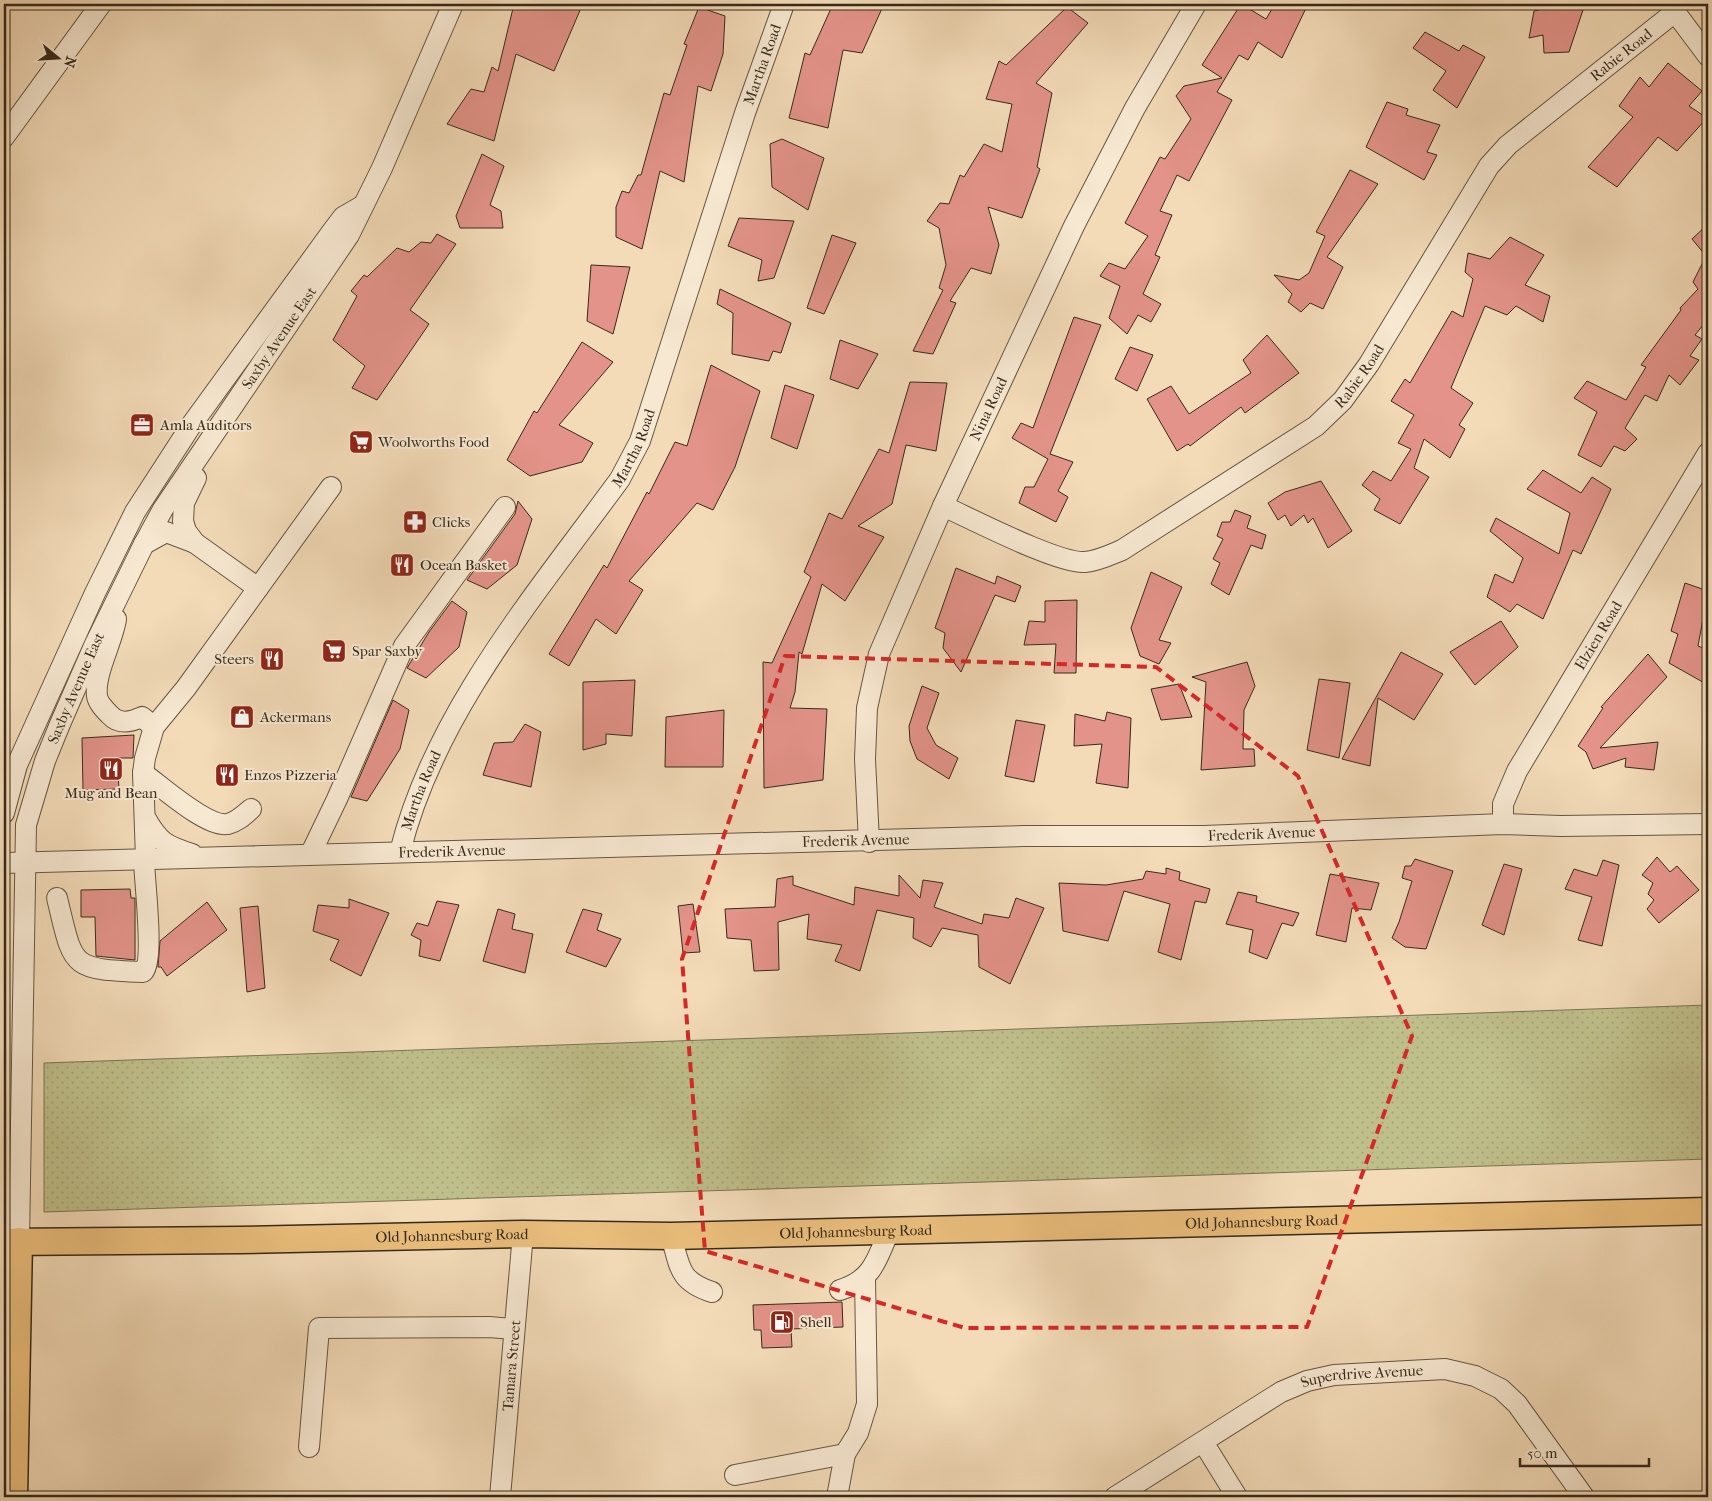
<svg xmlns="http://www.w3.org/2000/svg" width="1712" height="1501" viewBox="0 0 1712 1501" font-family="'IM FELL French Canon',serif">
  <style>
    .grass { fill: url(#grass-dots); stroke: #7b7453 }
    .building { fill: #e39389; stroke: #372a1b }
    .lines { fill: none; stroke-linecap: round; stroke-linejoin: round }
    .minor-casing { stroke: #665642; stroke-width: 22 }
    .major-casing { stroke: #372a1b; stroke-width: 29 }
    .minor { stroke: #f7e8d1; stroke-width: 20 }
    .major { stroke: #eabe7c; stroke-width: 26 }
    .marked { fill: none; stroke: #d62828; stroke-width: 4; stroke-dasharray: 10 6; stroke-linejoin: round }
    .labels { text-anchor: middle; stroke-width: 4; stroke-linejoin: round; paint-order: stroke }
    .street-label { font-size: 15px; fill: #372a1b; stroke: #f7e8d1 }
    .poi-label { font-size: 15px; fill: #372a1b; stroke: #f7e8d1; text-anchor: start }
  </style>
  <defs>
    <pattern id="grass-dots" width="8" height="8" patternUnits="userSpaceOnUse" patternTransform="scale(1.25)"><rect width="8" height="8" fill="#bfbf8b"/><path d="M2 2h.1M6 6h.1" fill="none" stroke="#a5a477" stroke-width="1.8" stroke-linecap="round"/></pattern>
  </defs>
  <rect width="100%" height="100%" fill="#f3dbb8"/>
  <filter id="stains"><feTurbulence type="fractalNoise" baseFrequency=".004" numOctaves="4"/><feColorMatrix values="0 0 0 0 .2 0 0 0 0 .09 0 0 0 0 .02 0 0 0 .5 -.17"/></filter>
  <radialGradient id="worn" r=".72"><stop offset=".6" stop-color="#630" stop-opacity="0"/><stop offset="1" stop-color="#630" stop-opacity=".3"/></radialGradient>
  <polygon class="grass" points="1708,1005 1708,1159 44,1212 44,1063"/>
  <g class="building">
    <polygon points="514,4 570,4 581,8 554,71 516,54 494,141 447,124 471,89 484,92 492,67 498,71"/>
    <polygon points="833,4 884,4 862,53 843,50 828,128 789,118 805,53 810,55"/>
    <polygon points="1241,4 1266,19 1275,4 1308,4 1282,58 1258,42 1248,60 1239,55 1217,92 1232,100 1189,181 1177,175 1160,211 1172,215 1155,255 1160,257 1143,294 1161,304 1151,322 1138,315 1127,334 1109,318 1120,286 1100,276 1109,263 1125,269 1148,236 1125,223 1160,157 1165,159 1191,119 1176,96 1184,86 1222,78 1202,65"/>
    <polygon points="1548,4 1580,4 1583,10 1569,52 1544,53 1543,35 1529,38 1534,11 1547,8"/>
    <polygon points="699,7 725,16 723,54 711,91 698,86 684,182 660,171 642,249 616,237 616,207 622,191 629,193 638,175 641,175 664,93 670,95 687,45 684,44"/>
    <polygon points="1067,7 1088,23 1036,83 1052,93 1037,167 1040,169 1022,218 988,207 999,245 991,274 971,268 950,301 956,303 933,354 913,351 943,290 939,288 946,265 939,228 927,221 940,203 949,204 960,175 964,177 984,144 1002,152 1012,104 986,99 999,61 1006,65"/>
    <polygon points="1425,32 1459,51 1463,45 1485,57 1457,108 1433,90 1446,71 1413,48"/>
    <polygon points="1668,63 1702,91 1689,106 1707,118 1677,151 1658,137 1617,187 1588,167 1633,117 1619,106 1640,77 1649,87"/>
    <polygon points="1387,102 1408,109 1406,115 1440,125 1427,152 1437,155 1424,180 1366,147"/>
    <polygon points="782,139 824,158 808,210 772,187 770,144"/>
    <polygon points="482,154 504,166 490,205 501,211 503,228 460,228 456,216"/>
    <polygon points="1350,170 1378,184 1327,257 1343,267 1323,309 1310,303 1301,312 1288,302 1292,294 1274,275 1299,280 1309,273 1325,236 1316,232"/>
    <polygon points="739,218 794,221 774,278 758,281 762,260 728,246"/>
    <polygon points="1708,224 1708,319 1695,335 1702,339 1690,356 1699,360 1680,385 1669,375 1657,401 1645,395 1625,428 1637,439 1625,451 1614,446 1601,467 1578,455 1597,412 1574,398 1587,381 1626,400 1646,367 1641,365 1681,310 1680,308 1698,289 1693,282 1706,256 1692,239"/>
    <polygon points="437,234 456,244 410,310 429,324 377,400 352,388 365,366 333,340 357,296 351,291 364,275 367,277 397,248 409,252 421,242 431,243"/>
    <polygon points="832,235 856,243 824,314 807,308"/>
    <polygon points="1510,237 1544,255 1525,285 1550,296 1543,322 1516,306 1507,315 1485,306 1451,388 1473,403 1459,425 1465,429 1450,458 1424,439 1414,468 1429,477 1400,524 1374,510 1380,499 1362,485 1373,471 1391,481 1411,449 1398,443 1414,415 1391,401 1405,379 1410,383 1452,311 1463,317 1473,279 1465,272 1468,253 1490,259"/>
    <polygon points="591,265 630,267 613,334 587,321"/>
    <polygon points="720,289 791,323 781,353 773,351 769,361 732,354 733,313 717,304"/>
    <polygon points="1074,317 1101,325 1050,454 1073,462 1058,491 1068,497 1056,522 1019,503 1025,487 1034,487 1048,459 1012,438 1021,423 1033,428"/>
    <polygon points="1267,335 1299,373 1245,413 1241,407 1190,446 1188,444 1177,451 1147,399 1171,386 1189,414 1251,373 1243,360"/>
    <polygon points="840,340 878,354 858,389 830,379"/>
    <polygon points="582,342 613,362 559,425 593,443 582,462 530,476 507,460 534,411 537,413"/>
    <polygon points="1130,347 1153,355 1137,391 1115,379"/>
    <polygon points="711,365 760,391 735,467 713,510 697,503 629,581 643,590 616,634 596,619 569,666 549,654 604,565 607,568 647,492 649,494 675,442 687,446"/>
    <polygon points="910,382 947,383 936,451 906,445 892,504 858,526 884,537 845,601 822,584 802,654 799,652 795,692 790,708 827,709 823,780 764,788 763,662 772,663 811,577 804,572 829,513 842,519 879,449 889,453"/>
    <polygon points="785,385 814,395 797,449 771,438"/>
    <polygon points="1543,470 1581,493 1592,477 1611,489 1581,554 1573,550 1543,619 1517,604 1510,612 1487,597 1495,574 1513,583 1523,558 1490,531 1496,518 1559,554 1570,513 1527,489"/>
    <polygon points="1321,481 1352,531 1328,548 1313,518 1308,523 1304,515 1291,526 1285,515 1278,520 1268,503 1285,492"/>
    <polygon points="518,501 532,519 517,565 487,589 467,580 515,514"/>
    <polygon points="1235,510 1251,516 1247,528 1266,535 1262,549 1251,545 1229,595 1211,584 1220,563 1213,559 1223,539 1217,536 1222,522 1230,522"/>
    <polygon points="956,568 995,584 997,576 1021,586 1015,602 995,595 961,672 943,648 945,633 935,628"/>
    <polygon points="1151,572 1182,587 1159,640 1171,643 1159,664 1140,656 1131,628"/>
    <polygon points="1685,583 1708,591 1698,646 1708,650 1708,685 1669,663 1678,634 1671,631"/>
    <polygon points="1077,600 1076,673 1054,673 1056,644 1024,645 1029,621 1045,622 1045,601"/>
    <polygon points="452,601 467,612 459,647 426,678 407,668 429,632"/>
    <polygon points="1501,621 1518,647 1475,685 1450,652"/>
    <polygon points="1401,652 1443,674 1414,720 1378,698 1370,766 1342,759"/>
    <polygon points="1648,654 1667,677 1600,748 1658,742 1654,770 1625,767 1626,758 1593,769 1586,752 1578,746 1603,708 1601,707"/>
    <polygon points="1247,662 1255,686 1244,710 1243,749 1254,749 1255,766 1201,770 1206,682 1192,677"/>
    <polygon points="1319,679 1350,683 1339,758 1307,750"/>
    <polygon points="635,680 632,736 606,734 606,744 583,750 583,682"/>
    <polygon points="1179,684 1192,717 1161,720 1151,689"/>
    <polygon points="922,686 939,693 927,728 936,745 958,758 949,779 917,759 910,741 909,726"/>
    <polygon points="393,700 409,710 400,749 367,801 351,797"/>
    <polygon points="724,710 723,767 665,767 666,717"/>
    <polygon points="1107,712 1131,718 1128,788 1096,783 1102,744 1074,746 1075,714 1105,721"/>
    <polygon points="1016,720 1045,725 1034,782 1005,776"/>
    <polygon points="525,724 541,732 531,787 483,775 494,743 513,742"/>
    <polygon points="134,735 133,758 117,758 119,789 83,790 82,738"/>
    <polygon points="1657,857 1670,872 1677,866 1699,890 1659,923 1647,909 1654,900 1648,894 1653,883 1642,875"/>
    <polygon points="1415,859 1453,871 1426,949 1405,947 1392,938 1399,922 1412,881 1402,878 1405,866 1411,866"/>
    <polygon points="1603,860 1619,865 1602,946 1578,940 1592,897 1565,889 1574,869 1597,876"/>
    <polygon points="1504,864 1522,869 1504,935 1482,925"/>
    <polygon points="1166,868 1180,872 1179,880 1210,889 1206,903 1195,901 1181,960 1158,952 1170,904 1124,891 1108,941 1063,931 1059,883 1106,885 1143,879 1146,871 1166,874"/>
    <polygon points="1330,874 1379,883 1371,910 1352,908 1346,942 1316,935"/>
    <polygon points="899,875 920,898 923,880 943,883 934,907 982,924 984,914 1009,918 1016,898 1044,908 1010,984 979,967 978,935 942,928 931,947 913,938 914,918 877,910 860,971 835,961 842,945 807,939 809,914 778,922 779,970 754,971 751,940 727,938 725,909 775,907 777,879 793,876 793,885 854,905 855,887 899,896"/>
    <polygon points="130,889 131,898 135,898 135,960 96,956 95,917 81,917 81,890"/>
    <polygon points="1238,892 1257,896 1256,902 1299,913 1293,926 1282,923 1267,959 1249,952 1253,930 1226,924"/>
    <polygon points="349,899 389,913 361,976 330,960 339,940 313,931 318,905 349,908"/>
    <polygon points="437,901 459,905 440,961 419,956 421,940 411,935 417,923 428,926"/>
    <polygon points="207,902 227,930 167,976 161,967 158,967 160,941"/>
    <polygon points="693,904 700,952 683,953 678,906"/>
    <polygon points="258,906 265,988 247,992 240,908"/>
    <polygon points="498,909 515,914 512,929 533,934 525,973 483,961"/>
    <polygon points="583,909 602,914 597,930 621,939 606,967 566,952"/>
    <polygon points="842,1302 843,1327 791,1329 792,1347 762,1348 761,1330 754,1330 753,1305"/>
  </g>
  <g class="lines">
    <defs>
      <g id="minor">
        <polyline points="1669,4 1708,56"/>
        <polyline points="4,137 101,4"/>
        <polyline points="196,478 184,503 183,521 186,531 195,543 258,588"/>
        <path id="s1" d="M 943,506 C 972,519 1058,564 1085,562 C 1098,561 1110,555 1122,550 L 1316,426 L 1343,400 L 1369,364 L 1489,166 L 1508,145 L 1675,12"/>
        <polyline points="144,544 166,532 195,543"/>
        <path d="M 116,619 C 113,641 94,674 97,696 C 98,703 105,710 110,715 C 119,725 131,722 142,717 L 154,727"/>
        <path d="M 143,773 C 161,786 207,828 228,824 C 237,822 244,815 251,809"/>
        <polyline points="4,813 17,765 95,593 135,512 192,424 331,233 343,217 362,206"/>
        <path d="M 146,819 C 159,842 166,846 192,854"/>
        <path id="s2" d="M 1503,824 L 1503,804 L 1517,771 L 1708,453"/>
        <path id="s3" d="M 869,842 L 865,759 L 867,708 L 879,654 L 943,506 L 1074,226 L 1135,108 L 1196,4"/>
        <path id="s4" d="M 400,852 C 434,713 537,593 620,479 L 640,441 L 745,113 L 784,4"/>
        <polyline points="311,853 337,799 404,646 505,507"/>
        <polyline points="146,858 143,773 145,758 154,727 186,688 331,487"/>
        <path id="s5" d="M 4,863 L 1023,836 L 1204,836 L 1503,824 L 1561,826 L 1708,824"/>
        <path d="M 57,898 C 74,968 69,969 143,972 C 155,961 144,879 144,859"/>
        <path d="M 671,1236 C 680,1266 678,1281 712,1292"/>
        <path id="s6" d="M 19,1241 L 26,825 L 45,761 L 60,724 L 94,646 L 144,544 L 163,509 L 349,235 L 382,168 L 453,4"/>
        <path d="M 840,1290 C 873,1280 877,1259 889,1231"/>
        <polyline points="1203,1442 1237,1497"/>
        <polyline points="309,1447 319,1328 489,1327 513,1329"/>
        <polyline points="735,1475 845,1454 858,1433 867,1404 865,1277"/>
        <path id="s7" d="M 500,1497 L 523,1234"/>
        <polyline points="837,1497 845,1454"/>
        <path id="s8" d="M 1115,1497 L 1281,1392 L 1307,1381 L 1334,1375 L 1445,1369 L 1475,1376 L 1501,1389 L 1517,1404 L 1584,1497"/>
      </g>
      <g id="major">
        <path id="s9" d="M 4,1242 L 240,1240 L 523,1234 L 671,1236 L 1708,1211"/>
        <polyline points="14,1497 19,1241"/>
      </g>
    </defs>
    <use href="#minor" class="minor-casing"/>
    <use href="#major" class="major-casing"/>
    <use href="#minor" class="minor"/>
    <use href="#major" class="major"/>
  </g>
  <path class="marked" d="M 785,656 L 1156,667 L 1298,776 L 1412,1036 L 1307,1327 L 965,1328 L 705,1251 L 682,959 Z"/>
  <defs>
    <symbol id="office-square" viewBox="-11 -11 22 22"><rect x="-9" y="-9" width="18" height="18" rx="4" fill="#8f2418" stroke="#f7e8d1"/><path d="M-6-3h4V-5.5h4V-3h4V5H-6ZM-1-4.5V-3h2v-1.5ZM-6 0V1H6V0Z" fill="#fff"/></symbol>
    <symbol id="supermarket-square" viewBox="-11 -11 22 22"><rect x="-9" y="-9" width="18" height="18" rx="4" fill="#8f2418" stroke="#f7e8d1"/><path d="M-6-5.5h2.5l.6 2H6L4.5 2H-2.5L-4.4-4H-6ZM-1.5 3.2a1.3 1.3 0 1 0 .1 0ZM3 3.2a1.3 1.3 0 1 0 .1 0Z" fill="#fff"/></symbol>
    <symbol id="pharmacy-square" viewBox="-11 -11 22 22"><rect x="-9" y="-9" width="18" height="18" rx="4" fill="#8f2418" stroke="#f7e8d1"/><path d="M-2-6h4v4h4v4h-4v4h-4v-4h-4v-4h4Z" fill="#fff"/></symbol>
    <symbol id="restaurant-square" viewBox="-11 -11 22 22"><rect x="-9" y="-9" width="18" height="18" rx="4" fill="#8f2418" stroke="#f7e8d1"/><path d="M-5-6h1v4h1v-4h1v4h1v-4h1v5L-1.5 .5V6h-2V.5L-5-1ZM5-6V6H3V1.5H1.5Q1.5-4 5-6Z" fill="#fff"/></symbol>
    <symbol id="shop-square" viewBox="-11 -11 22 22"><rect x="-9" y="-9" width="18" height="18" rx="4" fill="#8f2418" stroke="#f7e8d1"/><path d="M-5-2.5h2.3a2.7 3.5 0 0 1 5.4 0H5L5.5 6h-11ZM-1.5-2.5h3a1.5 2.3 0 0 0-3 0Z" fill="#fff"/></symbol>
    <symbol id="fuel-square" viewBox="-11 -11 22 22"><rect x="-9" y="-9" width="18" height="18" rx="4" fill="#8f2418" stroke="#f7e8d1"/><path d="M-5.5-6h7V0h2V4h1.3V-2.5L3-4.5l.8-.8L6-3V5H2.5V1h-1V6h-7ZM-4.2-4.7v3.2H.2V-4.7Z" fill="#fff"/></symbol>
  </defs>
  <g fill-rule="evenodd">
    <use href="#office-square" x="128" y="411" width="28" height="28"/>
    <use href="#supermarket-square" x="347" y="428" width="28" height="28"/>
    <use href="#pharmacy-square" x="401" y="508" width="28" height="28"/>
    <use href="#restaurant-square" x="388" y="551" width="28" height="28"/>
    <use href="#supermarket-square" x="320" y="637" width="28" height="28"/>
    <use href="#restaurant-square" x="258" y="645" width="28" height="28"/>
    <use href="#shop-square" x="228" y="703" width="28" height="28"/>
    <use href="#restaurant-square" x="97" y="755" width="28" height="28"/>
    <use href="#restaurant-square" x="213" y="761" width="28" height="28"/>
    <use href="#fuel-square" x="768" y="1308" width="28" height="28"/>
  </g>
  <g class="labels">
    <g class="street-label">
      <text dy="5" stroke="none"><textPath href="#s1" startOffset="909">Rabie Road</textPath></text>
      <text dy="5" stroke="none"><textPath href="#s4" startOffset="875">Martha Road</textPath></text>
      <text dy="5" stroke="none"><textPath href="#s6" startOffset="968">Saxby Avenue East</textPath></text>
      <text dy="5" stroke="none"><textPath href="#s1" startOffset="489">Rabie Road</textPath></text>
      <text dy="5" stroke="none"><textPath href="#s3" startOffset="458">Nina Road</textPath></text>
      <text dy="5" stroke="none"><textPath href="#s4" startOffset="470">Martha Road</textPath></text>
      <text dy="5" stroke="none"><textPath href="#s2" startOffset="214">Elzien Road</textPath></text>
      <text dy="5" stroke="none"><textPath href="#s6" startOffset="562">Saxby Avenue East</textPath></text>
      <text dy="5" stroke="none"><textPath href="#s4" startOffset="65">Martha Road</textPath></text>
      <text dy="5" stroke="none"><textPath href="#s5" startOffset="1258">Frederik Avenue</textPath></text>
      <text dy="5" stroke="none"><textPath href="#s5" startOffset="852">Frederik Avenue</textPath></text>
      <text dy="5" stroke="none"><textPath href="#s5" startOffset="448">Frederik Avenue</textPath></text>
      <text dy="5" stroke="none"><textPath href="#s9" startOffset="1258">Old Johannesburg Road</textPath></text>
      <text dy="5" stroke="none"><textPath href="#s9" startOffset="852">Old Johannesburg Road</textPath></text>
      <text dy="5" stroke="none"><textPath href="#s9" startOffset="448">Old Johannesburg Road</textPath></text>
      <text dy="5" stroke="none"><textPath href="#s7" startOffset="132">Tamara Street</textPath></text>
      <text dy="5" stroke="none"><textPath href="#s8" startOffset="280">Superdrive Avenue</textPath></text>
    </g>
    <g class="poi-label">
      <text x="160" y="430">Amla Auditors</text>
      <text x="378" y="447">Woolworths Food</text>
      <text x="432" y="527">Clicks</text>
      <text x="420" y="570">Ocean Basket</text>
      <text x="352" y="656">Spar Saxby</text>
      <text x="254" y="664" text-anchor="end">Steers</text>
      <text x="260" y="722">Ackermans</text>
      <text x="244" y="780">Enzos Pizzeria</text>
      <text x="111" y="798" text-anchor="middle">Mug and Bean</text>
      <text x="800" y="1327">Shell</text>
    </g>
  </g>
  <rect width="1712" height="1501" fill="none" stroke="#f3dbb8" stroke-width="20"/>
  <rect x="5" y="5" width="1702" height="1491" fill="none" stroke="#372a1b" stroke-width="2.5"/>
  <rect x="10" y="10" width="1692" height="1481" fill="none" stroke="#372a1b"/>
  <g transform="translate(58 58) rotate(108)" stroke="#f7e8d1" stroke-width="4" paint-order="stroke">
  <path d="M0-4L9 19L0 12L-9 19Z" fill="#372a1b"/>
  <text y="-8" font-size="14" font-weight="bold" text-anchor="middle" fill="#372a1b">N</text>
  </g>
  <path d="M1520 1458v8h129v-8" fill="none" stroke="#372a1b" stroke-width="2.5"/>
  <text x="1527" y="1458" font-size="15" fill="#372a1b" stroke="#f7e8d1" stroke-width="4" paint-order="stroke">50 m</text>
  <rect width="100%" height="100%" filter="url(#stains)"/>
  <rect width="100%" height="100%" fill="url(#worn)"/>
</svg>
